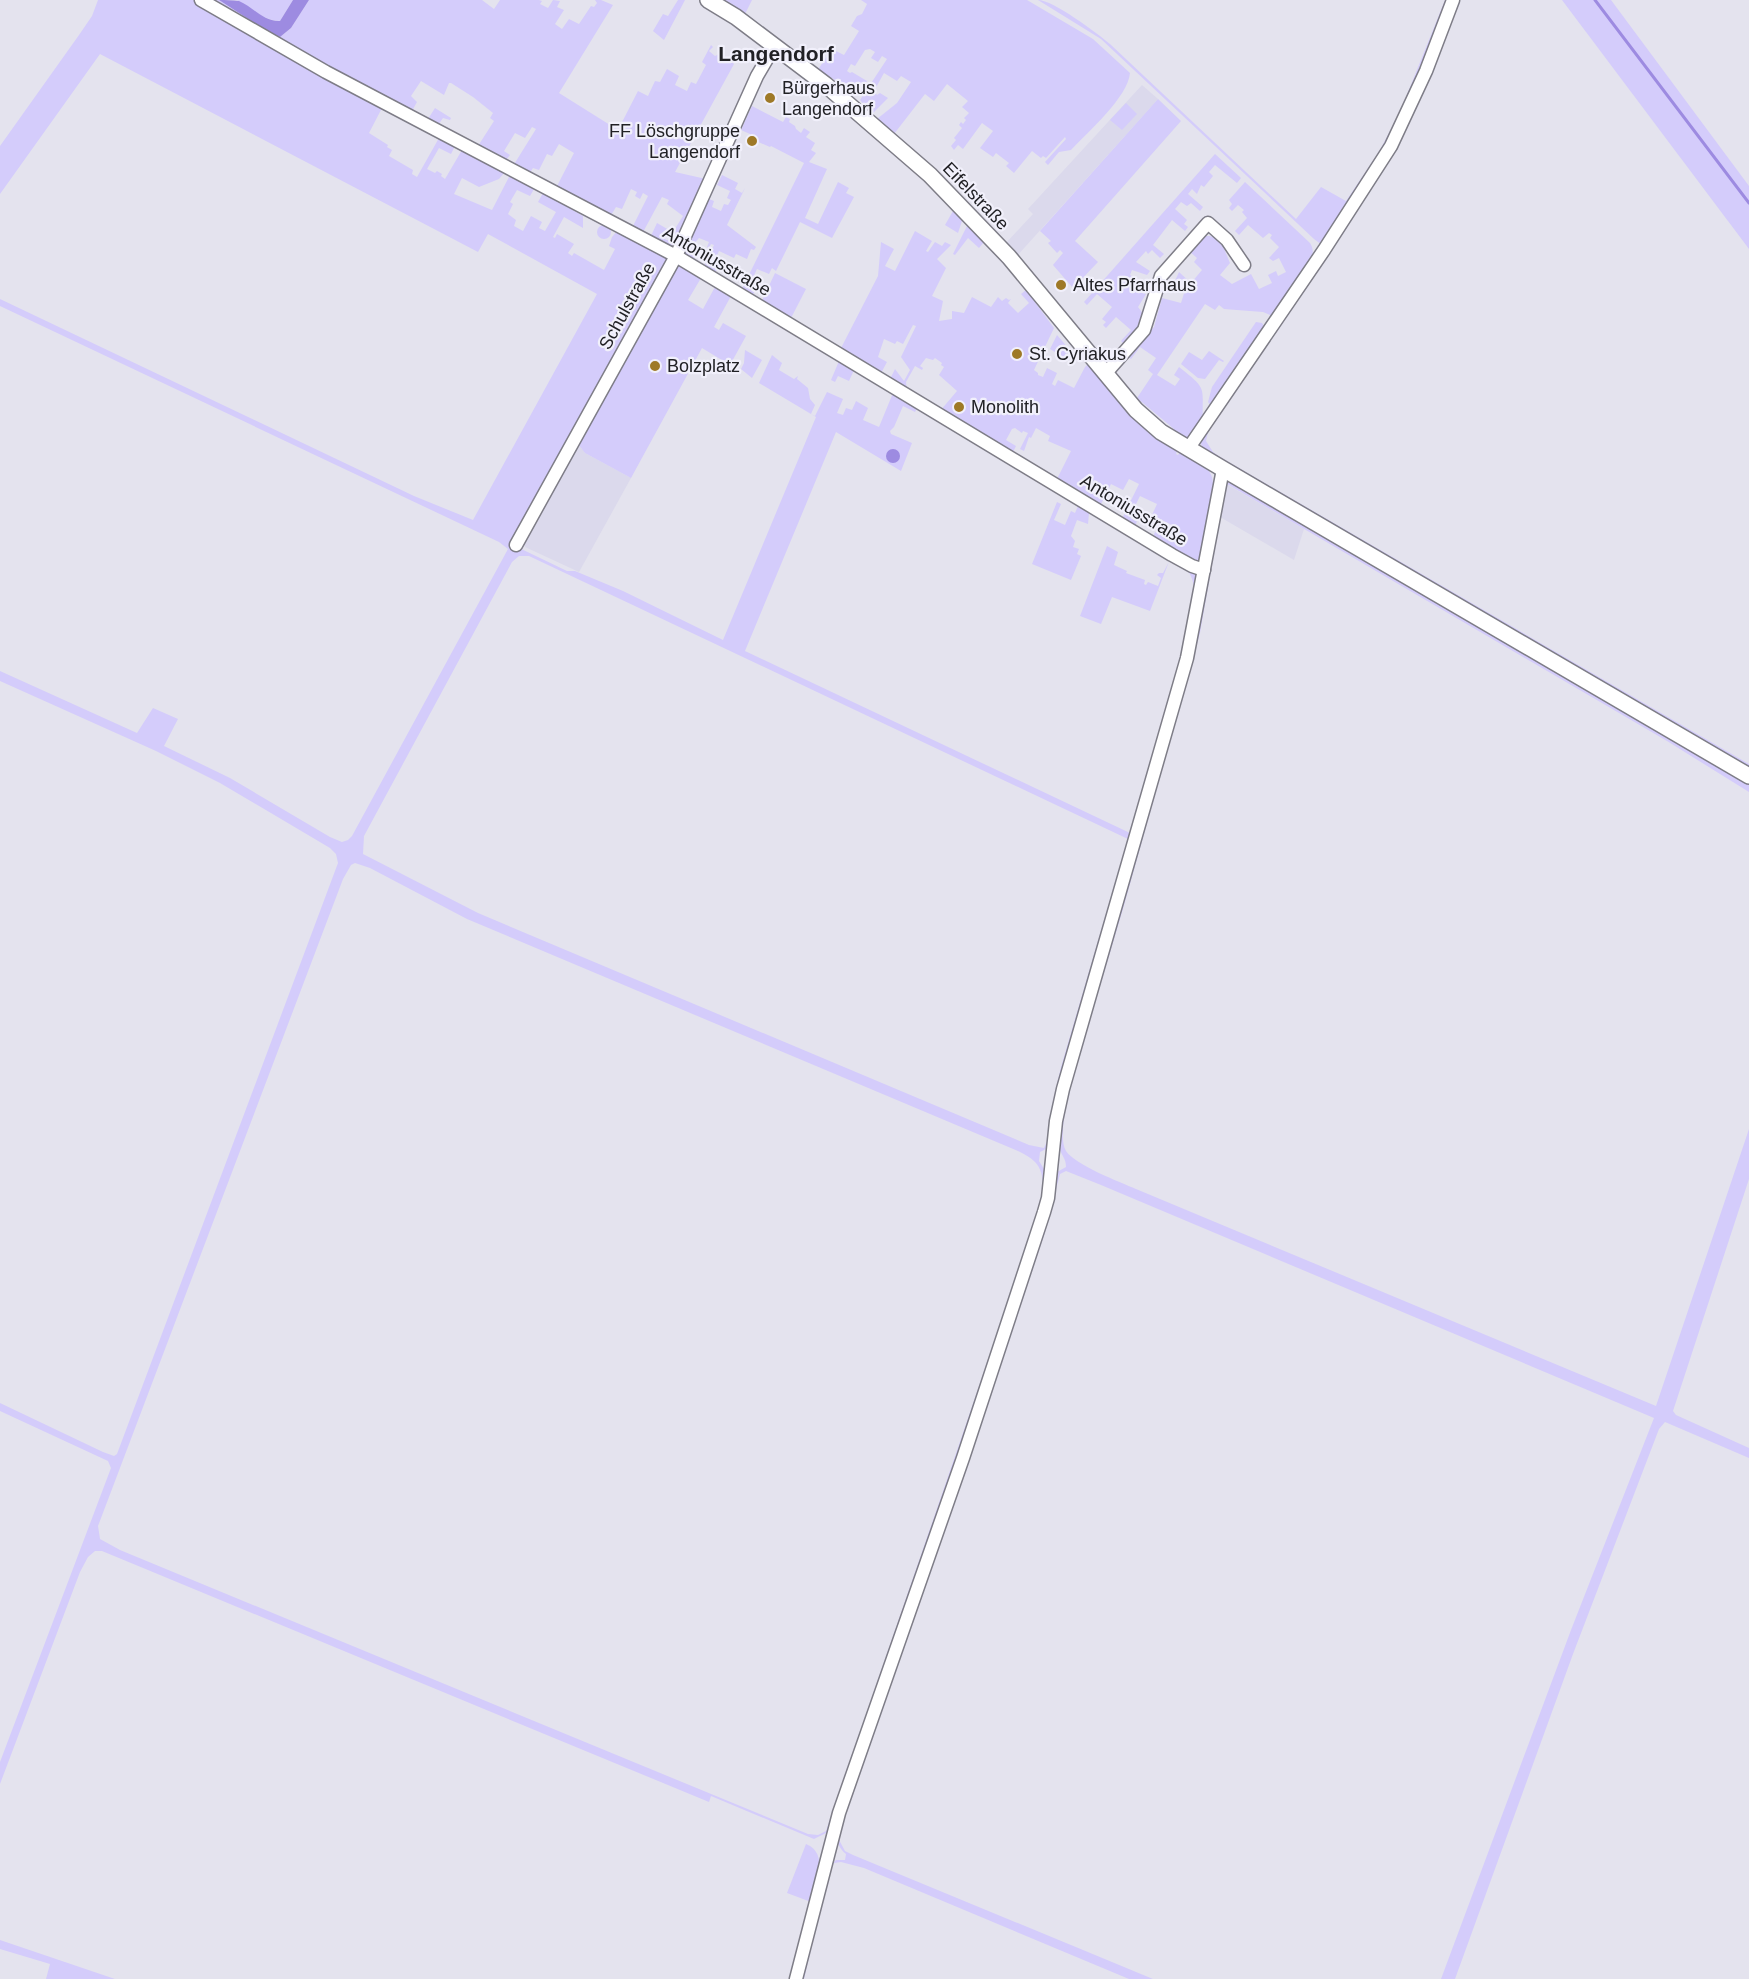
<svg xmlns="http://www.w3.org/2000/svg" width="1749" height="1979" viewBox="0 0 1749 1979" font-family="Helvetica,sans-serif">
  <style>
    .built { fill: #dbd9ec }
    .green { fill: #d4ccfb; fill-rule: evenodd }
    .water { fill: #9d8be1 }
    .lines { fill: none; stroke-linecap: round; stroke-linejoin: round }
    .stream { stroke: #9d8be1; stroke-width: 3 }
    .minor-casing { stroke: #7e7d87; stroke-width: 15 }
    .major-casing { stroke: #7e7d87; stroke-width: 18 }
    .minor { stroke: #fff; stroke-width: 12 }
    .major { stroke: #fff; stroke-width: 15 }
    .poi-dot { fill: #9e7926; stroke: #f1f0fb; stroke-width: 2 }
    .labels { text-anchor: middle; stroke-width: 4.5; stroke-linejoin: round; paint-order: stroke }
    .poi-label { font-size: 18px; fill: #212125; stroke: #f1f0fb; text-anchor: start }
    .street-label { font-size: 18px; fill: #212125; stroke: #f1f0fb }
    .quarter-label { font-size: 21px; font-weight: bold; fill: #212125; stroke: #f1f0fb }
  </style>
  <rect width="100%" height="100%" fill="#e4e3ee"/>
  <g class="built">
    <polygon points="1142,85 1158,99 1017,256 1006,243 1033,214 1028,209"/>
    <polygon points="578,444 585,453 631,478 579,572 525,547 523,541"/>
    <polygon points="1226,484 1304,529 1294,560 1220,517"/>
  </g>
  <g class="green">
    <path d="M 98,0 L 196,0 L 259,38 L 381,105 L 382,108 L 369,133 L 388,145 L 387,147 L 392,150 L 389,156 L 413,170 L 412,174 L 417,177 L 439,138 L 455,146 L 451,154 L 439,148 L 427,169 L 435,173 L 437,171 L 442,174 L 441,176 L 445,179 L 462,150 L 504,173 L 499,179 L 479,187 L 462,178 L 454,194 L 492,210 L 510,175 L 534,189 L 530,196 L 517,190 L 510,202 L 513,204 L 508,214 L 516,220 L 514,226 L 523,231 L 531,216 L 542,222 L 539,228 L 545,231 L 556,212 L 538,202 L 543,193 L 583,216 L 583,228 L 564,217 L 553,237 L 555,238 L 557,234 L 574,244 L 568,253 L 572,256 L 574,253 L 604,270 L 615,249 L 609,246 L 612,237 L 617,231 L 628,236 L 629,234 L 666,253 L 668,261 L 665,269 L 513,545 L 567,571 L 575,571 L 623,591 L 723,640 L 816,417 L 759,383 L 772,355 L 782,363 L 779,370 L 794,379 L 798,376 L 797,379 L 808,388 L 810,399 L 815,405 L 811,414 L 815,416 L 827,392 L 843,399 L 837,413 L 843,415 L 846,408 L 852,410 L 856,401 L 868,408 L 863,420 L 879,427 L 893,393 L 917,408 L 915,412 L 903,406 L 894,427 L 890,431 L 891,434 L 912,443 L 901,471 L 836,432 L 745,651 L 1130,833 L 1183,651 L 1194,586 C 1191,570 1184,566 1170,559 L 1150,611 L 1112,597 L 1101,624 L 1080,616 L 1107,546 L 1118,552 L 1114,565 L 1127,571 L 1126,573 L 1145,580 L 1144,584 L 1146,585 L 1148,582 L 1158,586 L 1161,578 L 1157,575 L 1159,573 L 1163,573 L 1171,558 L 1195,572 L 1199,582 L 1185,656 L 1057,1101 L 1048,1148 L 1040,1152 L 1039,1161 L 1044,1169 L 1046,1183 L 1036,1228 L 970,1427 L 853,1760 L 830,1831 L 814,1839 L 711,1796 L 709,1802 L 102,1551 L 95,1551 L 88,1557 L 80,1572 L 0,1784 L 0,1762 L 111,1468 L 108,1461 L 0,1411 L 0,1403 L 103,1452 L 114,1456 L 117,1454 L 338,863 L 336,854 L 330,848 L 220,783 L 156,751 L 0,681 L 0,671 L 137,733 L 153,708 L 178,719 L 164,746 L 230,778 L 330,837 L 342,842 L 348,840 L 352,836 L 508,549 L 499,542 L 0,306 L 0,299 L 414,496 L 473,520 L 597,294 L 488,234 L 478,252 L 100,54 L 0,194 L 0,146 L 79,35 L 92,16 ZM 519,556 L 529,556 L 1128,839 L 1061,1067 L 1052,1106 L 1048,1139 L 1044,1148 L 1029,1145 L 478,913 L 363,854 L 364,836 L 512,562 ZM 355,863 L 370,868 L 467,919 L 1018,1151 C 1024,1154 1030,1157 1035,1162 C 1053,1181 1035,1219 1029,1241 L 826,1831 L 818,1835 L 808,1834 L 120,1550 L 100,1539 L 98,1526 L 343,879 L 351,865 Z"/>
    <polygon points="205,0 219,0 270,33 280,37 291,28 309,0 482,0 494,9 500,0 539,0 542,1 540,4 548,8 553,0 560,1 557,7 564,10 555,24 562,29 569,19 579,24 591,6 594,7 597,3 595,0 601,0 613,5 559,93 618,130 638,91 648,96 655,81 660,82 667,69 679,76 675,85 687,91 691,82 696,84 706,65 702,62 711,45 713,47 709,51 715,56 721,53 723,55 720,61 723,62 726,57 734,64 675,172 706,179 677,243 667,247 650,238 657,223 669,230 666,230 663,236 666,240 671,240 674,235 673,232 683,216 667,204 669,200 662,197 642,234 632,228 648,196 643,193 640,199 635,196 637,192 631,189 622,209 616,207 610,217 556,188 574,153 559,144 552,156 547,154 539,170 533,168 529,174 513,166 536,129 532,127 525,138 515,133 504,151 510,155 506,160 503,160 478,146 494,121 490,118 493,113 473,97 451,83 449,83 444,95 421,81 411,96 417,102 412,111 399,107"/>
    <path d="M 237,0 L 293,0 L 280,21 C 265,21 250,8 237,0 Z"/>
    <polygon points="678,0 685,0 664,40 653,31 663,14 668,16"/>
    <polygon points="722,0 752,0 745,14"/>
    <path d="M 861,0 L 1027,0 L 1093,39 L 1130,73 C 1128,97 1088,132 1071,150 L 1059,152 L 1048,165 L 1045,162 L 1066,139 L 1065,137 L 1046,158 L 1043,156 L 1041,158 L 1032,151 L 1014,173 L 1006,166 L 1009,163 L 996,153 L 993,157 L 980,148 L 993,131 L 982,123 L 963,149 L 958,145 L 954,150 L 951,146 L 956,140 L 954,138 L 962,128 L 959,125 L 961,122 L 963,124 L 966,120 L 964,118 L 969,113 L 962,107 L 968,101 L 947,84 L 934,101 L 925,94 L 894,134 L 877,119 L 897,103 L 911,82 L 901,76 L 897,81 L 884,73 L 874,91 L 877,95 L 880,93 L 888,98 L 872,114 L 860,100 L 887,59 L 882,56 L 878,62 L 871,58 L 875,52 L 870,49 L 865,50 L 855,66 L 851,64 L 847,71 L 850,73 L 852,72 L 867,81 L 861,90 L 855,95 L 840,83 L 820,71 L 819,68 L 832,49 L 844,55 L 859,31 L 851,26 L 857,16 L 862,14 L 867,4 Z"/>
    <path d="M 1038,0 C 1053,0 1097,33 1110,44 L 1296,219 L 1321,187 L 1346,201 L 1379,152 L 1400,112 L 1445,0 L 1450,0 L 1398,128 L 1322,245 L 1314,239 L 1101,39 Z"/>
    <path d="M 1455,0 L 1459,0 L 1429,77 L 1403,137 L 1208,432 L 1206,441 L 1213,452 L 1220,457 L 1749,764 L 1749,770 L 1210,455 C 1205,451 1201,447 1200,440 L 1386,160 Z"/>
    <polygon points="1562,0 1611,0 1749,186 1749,249"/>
    <polygon points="1158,99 1181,121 1075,241 1098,262 1073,288 1053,265 1063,253 1060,250 1057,253 1048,243 1051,241 1040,231"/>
    <polygon points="1126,103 1137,114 1122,130 1110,120"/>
    <polygon points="752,106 783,122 786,117 790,119 789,122 795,126 796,129 801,133 804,128 810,132 806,137 815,143 811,150 816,153 809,162 827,169 805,218 818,224 838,182 849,188 846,193 854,197 832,238 800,222 776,271 772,268 769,274 757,269 749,286 756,290 751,297 741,291 804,163 771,146 770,147 749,138 750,134 741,130"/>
    <polygon points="435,108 451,118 450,120 443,118 438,125 428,119"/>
    <polygon points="1215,154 1241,178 1237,183 1215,165 1209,172 1213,176 1204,187 1201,185 1197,194 1192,189 1188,194 1203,207 1200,211 1191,203 1187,206 1181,202 1175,209 1187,220 1184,224 1188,227 1185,231 1172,220 1153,245 1164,254 1160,258 1152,250 1148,254 1146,251 1136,262 1150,271 1147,275 1132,270 1130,275 1133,277 1130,289 1146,294 1138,307 1144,315 1140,327 1125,345 1121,341 1131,330 1116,317 1106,328 1103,325 1106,322 1102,319 1112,307 1097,294 1087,305 1084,302"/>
    <polygon points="722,175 738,183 735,189 742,193 745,188 727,225 756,247 754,250 751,249 747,259 736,254 734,258 719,251 712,266 717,269 714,275 703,269 714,245 711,244 709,248 707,247 709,242 699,238 692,246 690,254 695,257 693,262 687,259 685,252 709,199 714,201 712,207 721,211 724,204 728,205 731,200 727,198 730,191 717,185"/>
    <path d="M 1245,182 L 1310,243 C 1314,249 1313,255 1311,261 L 1275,317 L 1263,312 L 1224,309 L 1219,305 L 1215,310 L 1205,304 L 1157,375 L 1175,386 L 1180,379 L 1174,375 L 1179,367 C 1210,391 1201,387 1203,422 L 1186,439 L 1173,432 L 1174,429 L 1137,398 L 1153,374 L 1148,370 L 1156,358 L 1140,347 L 1131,359 L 1127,356 L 1154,327 L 1162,298 L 1181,303 L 1186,287 L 1174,283 L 1179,272 L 1191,283 L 1202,270 L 1194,262 L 1197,258 L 1190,252 L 1206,236 C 1222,235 1225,252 1230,263 L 1220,275 L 1232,284 L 1251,274 L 1259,289 L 1272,283 L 1268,275 L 1276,271 L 1278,276 L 1286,272 L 1279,258 L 1273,261 L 1269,258 L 1279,247 L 1270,238 L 1272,235 L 1269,233 L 1263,238 L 1248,225 L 1239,235 L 1235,231 L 1247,218 L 1242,212 L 1244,210 L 1238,205 L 1232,211 L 1229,208 L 1232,204 L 1229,200 Z"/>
    <polygon points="953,211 962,221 958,233 945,225"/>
    <circle cx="604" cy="232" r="7"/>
    <polygon points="967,226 984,242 979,248 968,238 955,255 953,254"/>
    <path d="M 915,231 L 932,241 L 926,251 L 928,252 L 935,242 L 942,246 L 945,242 L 951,245 L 937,259 L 946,268 L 932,296 L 943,301 L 939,321 L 952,319 L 952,311 L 964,313 L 972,297 L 991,307 L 998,297 L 1002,301 L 1006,298 L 1009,300 L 1011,299 L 1008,303 L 1018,313 L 1029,303 L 1021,294 L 1026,290 L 1054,328 L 1034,370 L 1038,373 L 1038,375 L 1043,377 L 1047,368 L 1057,373 L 1052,384 L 1055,386 L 1058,380 L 1074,388 L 1085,367 L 1089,363 L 1135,418 L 1152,434 L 1178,449 L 1176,454 L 1178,455 L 1181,451 C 1195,460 1213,466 1213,484 L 1200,560 L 1195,562 L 1152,540 L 1155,532 L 1170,540 L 1176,527 L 1152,515 L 1157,504 L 1140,496 L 1130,516 L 1131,519 L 1137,520 L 1135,529 L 1121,521 L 1139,484 L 1129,479 L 1123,490 L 1111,484 L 1099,508 L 1056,481 L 1071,451 L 1048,441 L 1050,436 L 1036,428 L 1031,438 L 1029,437 L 1024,451 L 1020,449 L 1028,433 L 1023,431 L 1022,433 L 1015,428 L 1012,429 L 1006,440 L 1016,446 L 1012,454 L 940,411 L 957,391 L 939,375 L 944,367 L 941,365 L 942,363 L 935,358 L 933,360 L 926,358 L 920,366 L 923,368 L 922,370 L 915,366 L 906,382 L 907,391 L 889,381 L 895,369 L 904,381 L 910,370 L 901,357 L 916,326 L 913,325 L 903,344 L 897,341 L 895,344 L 884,339 L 878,357 L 887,362 L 880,375 L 840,350 L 878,276 L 881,242 L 894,249 L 885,266 L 895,271 Z"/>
    <polygon points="678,264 701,278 688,300 703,309 715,287 731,296 714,327 719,330 723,323 746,336 730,365 702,348 631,478 585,453 578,444"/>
    <polygon points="775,273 806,289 790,320 761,303"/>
    <polygon points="1256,322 1262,323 1265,328 1212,407 1208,402 1212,387"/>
    <polygon points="1057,335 1069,349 1065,358 1050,349"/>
    <polygon points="745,350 762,360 752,378 741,369 744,363"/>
    <polygon points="1209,351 1224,361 1223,362 1219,360 1205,379 1198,378 1181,364 1189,352 1202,360"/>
    <polygon points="839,361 854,370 849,381 838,376 835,382 831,380"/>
    <polygon points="1230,482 1234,482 1749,783 1749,792 1667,741 1227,484 1224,485"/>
    <polygon points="1057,502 1061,504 1054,520 1065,525 1071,511 1075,513 1078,506 1089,513 1088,524 1077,520 1071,536 1075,541 1073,547 1079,549 1077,554 1081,556 1071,580 1032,564"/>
    <path d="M 1221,512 L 1200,633 L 1123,909 L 1070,1086 C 1067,1101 1058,1138 1066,1151 C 1075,1165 1120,1182 1136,1189 L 1656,1406 L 1749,1129 L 1749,1179 L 1673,1411 L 1676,1415 L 1749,1448 L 1749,1458 L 1665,1422 L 1659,1429 L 1573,1654 L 1455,1979 L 1441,1979 L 1571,1630 L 1654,1418 L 1101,1185 L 1066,1171 L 1060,1174 L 1044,1235 L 961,1482 L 845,1811 L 838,1838 L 845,1851 L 853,1855 L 1153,1979 L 1129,1979 L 864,1868 L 841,1862 L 834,1863 L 829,1869 L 804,1979 L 800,1979 L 828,1869 L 836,1860 L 845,1860 L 846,1854 C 830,1841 839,1823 844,1806 L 963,1470 L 1042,1233 L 1055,1178 L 1057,1172 L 1066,1167 C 1066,1158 1062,1157 1060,1149 C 1056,1135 1061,1117 1063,1103 L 1183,685 L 1199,622 L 1217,513 Z"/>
    <path d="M 806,1844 C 830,1854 815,1883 811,1902 L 787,1893 Z"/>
    <polygon points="0,1940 115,1979 46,1979 50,1964 0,1949"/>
  </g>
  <g class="water">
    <path d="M 219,0 C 225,0 233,0 239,1 C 253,7 264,22 280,21 L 293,0 L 309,0 L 291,28 L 280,37 L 270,33 Z"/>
    <circle cx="893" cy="456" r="7"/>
  </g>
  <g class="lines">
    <polyline class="stream" points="1595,0 1749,203"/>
    <defs>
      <g id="minor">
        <polyline points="201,0 326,72 676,256 1172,555 1192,566 1204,570"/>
        <polyline points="1105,374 1144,330 1161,276 1208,223 1227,240 1244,265"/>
        <polyline points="1188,449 1324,250 1391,146 1426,71 1453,0"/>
        <polyline points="516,545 676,256 757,76 774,47"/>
        <polyline points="796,1979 839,1813 963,1458 1044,1212 1048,1198 1056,1121 1063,1089 1187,658 1223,469"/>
      </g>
      <polyline id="major" points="708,0 736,17 826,85 930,175 1009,257 1136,410 1161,432 1223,469 1749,776"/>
    </defs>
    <use href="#minor" class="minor-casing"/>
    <use href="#major" class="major-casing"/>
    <use href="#minor" class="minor"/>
    <use href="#major" class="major"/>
  </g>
  <g class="poi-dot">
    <circle cx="770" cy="98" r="6"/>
    <circle cx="752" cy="141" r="6"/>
    <circle cx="1061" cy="285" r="6"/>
    <circle cx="1017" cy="354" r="6"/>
    <circle cx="655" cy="366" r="6"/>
    <circle cx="959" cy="407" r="6"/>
  </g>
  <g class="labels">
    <g class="poi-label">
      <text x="782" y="94">Bürgerhaus<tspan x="782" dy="21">Langendorf</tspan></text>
      <text x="740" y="137" text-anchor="end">FF Löschgruppe<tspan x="740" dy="21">Langendorf</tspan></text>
      <text x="1073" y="291">Altes Pfarrhaus</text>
      <text x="1029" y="360">St. Cyriakus</text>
      <text x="667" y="372">Bolzplatz</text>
      <text x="971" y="413">Monolith</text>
    </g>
    <g class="street-label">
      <text transform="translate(976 196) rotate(46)" y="6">Eifelstraße</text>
      <text transform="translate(717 261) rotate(30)" y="6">Antoniusstraße</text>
      <text transform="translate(627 306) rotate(-61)" y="6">Schulstraße</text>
      <text transform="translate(1134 510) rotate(31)" y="6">Antoniusstraße</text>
    </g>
    <g class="quarter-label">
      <text x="776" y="61">Langendorf</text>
    </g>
  </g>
</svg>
